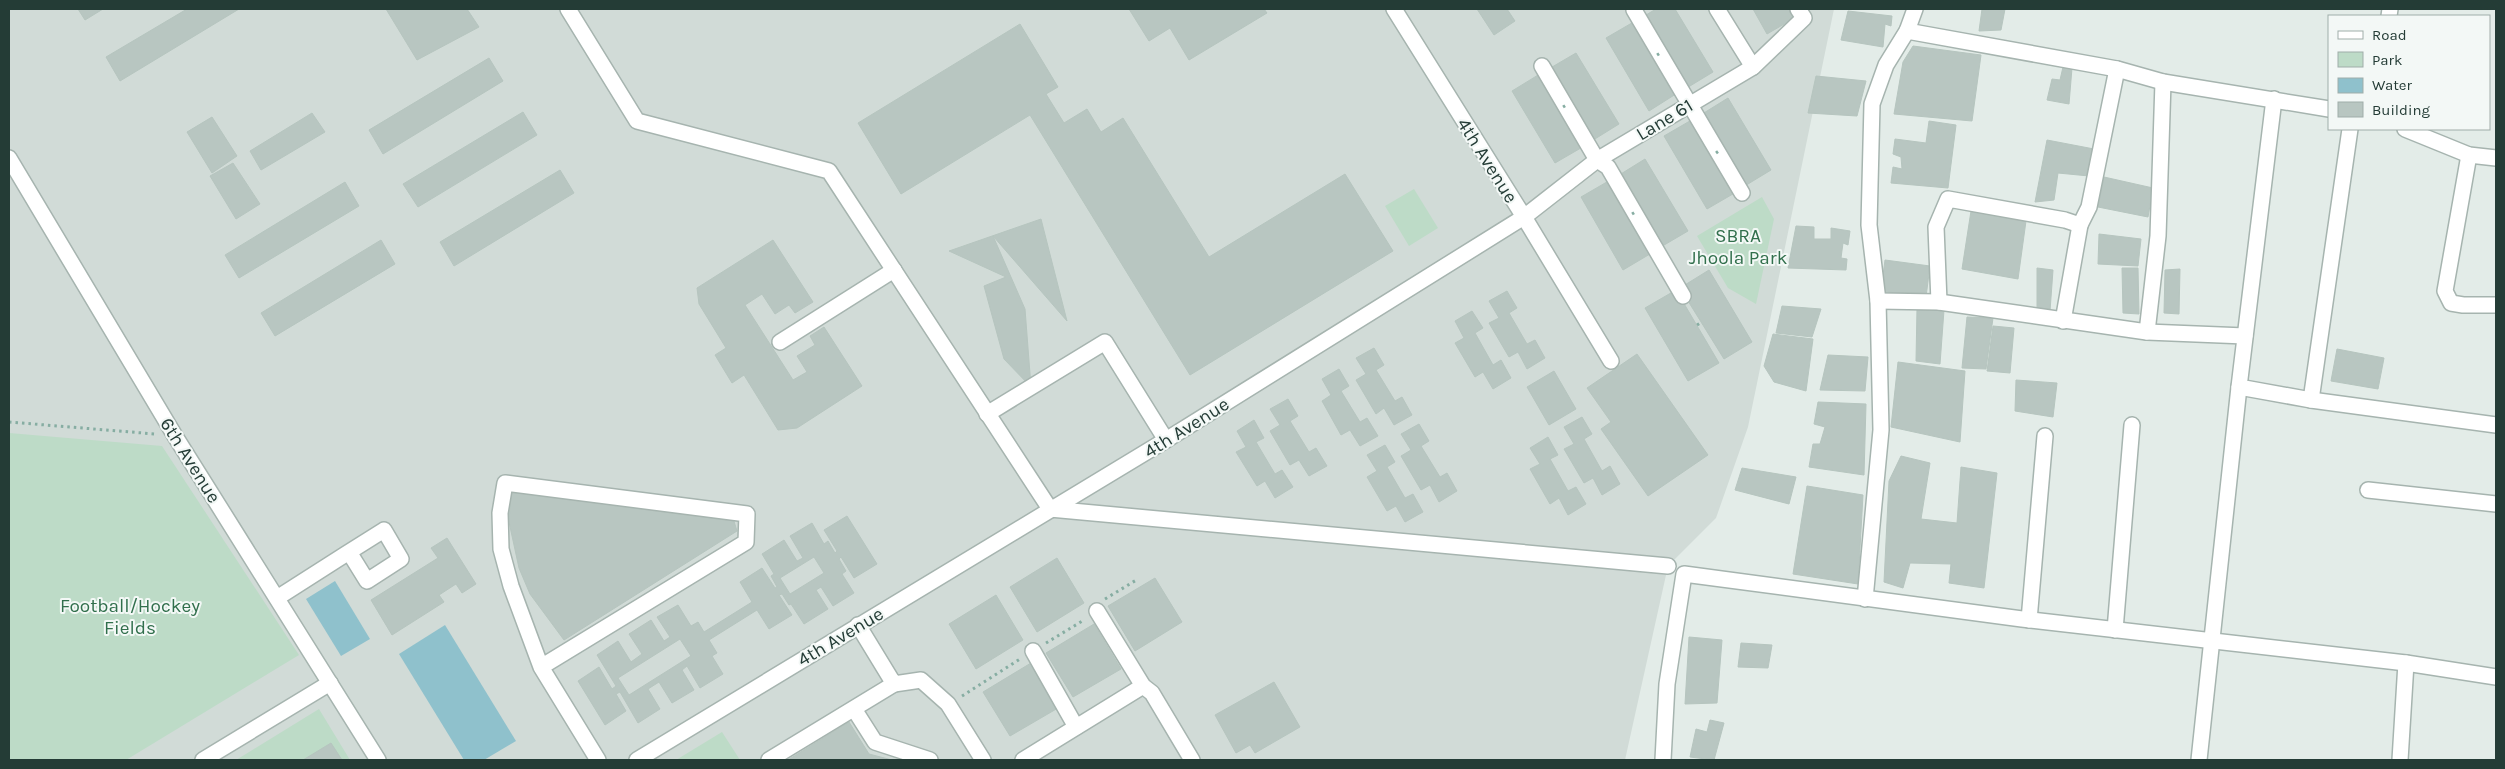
<svg xmlns="http://www.w3.org/2000/svg" width="2505" height="769" viewBox="0 0 2505 769" font-family="Karla,sans-serif">
  <style>
    .built { fill: #d1dbd7 }
    .green { fill: #bddbc7 }
    .water { fill: #8fc1cc }
    .building { fill: #b8c6c1; stroke: #b6c5bf; fill-rule: evenodd }
    .lines { fill: none; stroke-linecap: round; stroke-linejoin: round }
    .minor-casing { stroke: #a6b4af; stroke-width: 18 }
    .path { stroke: #86ada2; stroke-width: 3; stroke-dasharray: 2.5 4; stroke-linecap: butt }
    .minor { stroke: #fff; stroke-width: 15 }
    .path-bridge { stroke: #86ada2; stroke-width: 3; stroke-dasharray: 2.5 4; stroke-linecap: butt }
    .labels { text-anchor: middle; stroke-width: 4; stroke-linejoin: round; paint-order: stroke }
    .street-label { font-size: 19px; fill: #243c36; stroke: #f3f8f6 }
    .park-label { font-size: 19px; fill: #316f4c; stroke: #f3f8f6 }
  </style>
  <rect width="100%" height="100%" fill="#e3ece8"/>
  <polygon class="built" points="9,9 1834,9 1748,427 1716,518 1668,566 1625,760 9,760"/>
  <g class="green">
    <polygon points="1414,189 1438,228 1409,246 1385,206"/>
    <polygon points="1762,197 1774,219 1756,304 1728,288 1697,236"/>
    <polygon points="9,433 162,446 299,655 126,760 9,760"/>
    <polygon points="319,709 350,760 236,760"/>
    <polygon points="722,732 740,760 676,760"/>
  </g>
  <g class="water">
    <polygon points="335,581 370,639 341,656 306,599"/>
    <polygon points="445,625 516,741 484,760 464,760 399,654"/>
  </g>
  <g class="building">
    <polygon points="78,9 103,9 85,20"/>
    <polygon points="187,9 239,9 120,81 106,57"/>
    <polygon points="386,9 467,9 479,27 417,60"/>
    <polygon points="1129,9 1264,9 1267,13 1189,60 1170,28 1149,41"/>
    <polygon points="1477,9 1507,9 1515,21 1494,35"/>
    <polygon points="1656,9 1675,9 1713,72 1685,89 1641,18"/>
    <polygon points="1753,9 1794,9 1798,16 1767,34"/>
    <polygon points="1982,9 2005,9 2001,30 1979,31"/>
    <polygon points="1848,11 1892,16 1891,26 1885,24 1883,47 1841,40"/>
    <polygon points="1637,20 1679,92 1649,111 1606,38"/>
    <polygon points="1020,24 1058,87 1046,94 1064,123 1087,109 1101,132 1123,118 1209,257 1345,174 1393,251 1190,375 1030,115 901,194 858,123"/>
    <polygon points="1913,46 1981,55 1972,121 1894,114 1903,62"/>
    <polygon points="1576,53 1619,124 1590,142 1547,70"/>
    <polygon points="489,58 503,81 383,154 369,130"/>
    <polygon points="2063,67 2072,68 2069,104 2047,100 2052,79 2060,80"/>
    <polygon points="1543,72 1586,145 1555,163 1512,91"/>
    <polygon points="1816,76 1866,81 1857,116 1808,113"/>
    <polygon points="1728,98 1771,170 1743,187 1699,116"/>
    <polygon points="523,112 537,135 418,207 403,184"/>
    <polygon points="312,113 325,132 261,170 250,151"/>
    <polygon points="212,117 237,156 212,173 187,132"/>
    <polygon points="1695,118 1738,191 1707,209 1664,136"/>
    <polygon points="1929,121 1956,125 1948,188 1891,183 1893,167 1902,169 1901,157 1893,154 1895,139 1926,143"/>
    <polygon points="2047,140 2094,149 2089,176 2058,173 2054,200 2035,202"/>
    <polygon points="1645,159 1688,231 1659,248 1616,177"/>
    <polygon points="233,163 260,204 236,219 210,176"/>
    <polygon points="560,170 574,193 454,266 440,242"/>
    <polygon points="2104,177 2153,188 2148,217 2098,207"/>
    <polygon points="1612,179 1655,251 1623,270 1581,197"/>
    <polygon points="345,182 359,206 239,278 225,255"/>
    <polygon points="1971,211 2026,221 2018,279 1962,269"/>
    <polygon points="1041,219 1067,321 993,236 1025,309 1031,387 1004,359 984,286 1006,277 949,251"/>
    <polygon points="1796,226 1814,227 1814,239 1831,239 1831,228 1850,231 1848,245 1843,243 1841,258 1847,259 1846,270 1788,268"/>
    <polygon points="2099,234 2141,239 2138,266 2098,264"/>
    <polygon points="381,240 395,264 275,336 261,313"/>
    <polygon points="773,240 813,302 795,313 789,305 775,314 762,294 745,305 793,380 807,372 797,356 815,345 810,336 824,327 862,386 797,428 778,430 744,375 732,383 715,355 726,348 699,304 697,288"/>
    <polygon points="1885,260 1930,266 1926,297 1881,291"/>
    <polygon points="2037,268 2053,270 2050,311 2037,311"/>
    <polygon points="2122,268 2138,268 2139,314 2123,313"/>
    <polygon points="2180,269 2179,314 2164,313 2165,270"/>
    <polygon points="1709,270 1752,342 1724,359 1680,288"/>
    <polygon points="1676,290 1719,363 1688,381 1645,308"/>
    <polygon points="1507,291 1517,308 1509,313 1527,344 1535,340 1545,358 1527,369 1518,352 1509,357 1489,323 1499,318 1489,301"/>
    <polygon points="1782,306 1821,309 1812,337 1776,333"/>
    <polygon points="1917,308 1944,310 1940,364 1916,361"/>
    <polygon points="1472,311 1483,328 1475,333 1493,365 1501,360 1511,378 1493,389 1483,372 1475,377 1455,343 1464,338 1455,321"/>
    <polygon points="1967,317 1993,318 1986,369 1962,368"/>
    <polygon points="1993,326 2014,328 2010,373 1987,371"/>
    <polygon points="1773,334 1813,339 1806,391 1774,382 1764,366"/>
    <polygon points="1374,348 1384,365 1376,370 1395,401 1402,397 1412,415 1394,425 1384,408 1376,414 1356,380 1366,374 1356,358"/>
    <polygon points="2337,349 2384,358 2378,389 2331,381"/>
    <polygon points="1637,354 1708,455 1648,496 1601,429 1611,422 1587,388"/>
    <polygon points="1828,355 1868,357 1865,391 1820,390"/>
    <polygon points="1898,362 1965,371 1960,442 1891,427"/>
    <polygon points="1339,369 1349,386 1341,391 1360,422 1367,418 1378,436 1360,446 1350,430 1341,435 1322,401 1331,395 1322,379"/>
    <polygon points="1554,371 1576,409 1549,425 1527,387"/>
    <polygon points="2016,380 2057,383 2053,417 2015,411"/>
    <polygon points="1288,399 1298,416 1290,421 1309,452 1316,448 1327,466 1309,476 1299,460 1290,465 1270,431 1280,425 1270,409"/>
    <polygon points="1818,402 1866,404 1864,475 1809,467 1813,444 1820,444 1825,427 1814,424"/>
    <polygon points="1582,417 1592,434 1584,439 1602,471 1610,466 1620,484 1602,495 1593,478 1584,483 1564,449 1574,444 1564,427"/>
    <polygon points="1254,420 1264,438 1256,442 1275,474 1282,470 1293,487 1275,498 1265,481 1257,486 1236,452 1246,447 1237,431"/>
    <polygon points="1419,424 1429,441 1421,446 1440,477 1447,473 1457,491 1439,502 1430,485 1421,490 1401,456 1411,450 1401,434"/>
    <polygon points="1548,437 1558,455 1550,459 1568,491 1576,487 1586,504 1568,515 1559,498 1550,504 1530,469 1540,464 1530,448"/>
    <polygon points="1385,445 1395,462 1387,467 1405,498 1413,494 1423,512 1405,522 1396,506 1387,511 1367,477 1377,471 1367,455"/>
    <polygon points="1901,456 1930,463 1921,519 1957,523 1961,467 1997,473 1984,588 1949,583 1951,564 1910,563 1903,588 1884,582 1889,481"/>
    <polygon points="1742,468 1796,477 1789,504 1735,490"/>
    <polygon points="1807,486 1863,495 1858,584 1793,574"/>
    <polygon points="511,492 733,518 737,531 564,640 530,594 519,568 509,522"/>
    <path d="M 847,516 L 877,564 L 854,578 L 841,557 L 839,559 L 846,571 L 842,574 L 854,593 L 833,606 L 821,587 L 816,590 L 828,609 L 804,624 L 791,604 L 789,605 L 782,594 L 779,595 L 792,615 L 769,629 L 757,610 L 709,640 L 717,653 L 712,656 L 723,674 L 700,688 L 687,666 L 682,670 L 694,690 L 672,703 L 659,682 L 648,689 L 660,709 L 638,723 L 620,692 L 616,694 L 626,711 L 605,725 L 578,681 L 599,667 L 612,689 L 616,686 L 597,655 L 618,641 L 631,662 L 642,654 L 629,634 L 651,620 L 664,641 L 670,637 L 657,617 L 678,605 L 691,626 L 698,622 L 704,632 L 752,602 L 740,582 L 762,568 L 775,588 L 777,587 L 771,576 L 774,574 L 762,554 L 784,540 L 797,561 L 803,558 L 790,536 L 812,523 L 824,544 L 828,541 L 835,553 L 837,551 L 824,530 ZM 814,557 L 824,573 L 790,594 L 780,578 ZM 680,639 L 691,656 L 629,695 L 618,678 Z"/>
    <polygon points="447,538 476,584 462,593 456,584 439,595 444,602 392,635 371,600 438,558 431,548"/>
    <polygon points="1057,558 1084,603 1037,632 1010,587"/>
    <polygon points="1155,578 1182,622 1135,651 1108,606"/>
    <polygon points="996,595 1023,640 976,669 949,624"/>
    <polygon points="1094,624 1121,669 1073,697 1046,653"/>
    <polygon points="1689,637 1722,640 1717,703 1685,704"/>
    <polygon points="1741,643 1772,645 1768,668 1738,667"/>
    <polygon points="1031,663 1058,708 1010,736 983,692"/>
    <polygon points="1274,682 1300,727 1255,753 1250,745 1236,753 1215,715"/>
    <polygon points="1710,720 1724,723 1714,760 1690,757 1696,729 1707,732"/>
    <polygon points="849,722 869,754 892,760 788,760"/>
    <polygon points="331,743 342,760 303,760"/>
  </g>
  <g class="lines">
    <defs>
      <g id="minor">
        <polyline points="568,9 637,121 829,171 1050,509"/>
        <polyline points="1634,10 1742,193"/>
        <polyline points="2389,16 2390,9"/>
        <polyline points="1907,31 2117,69 2163,82 2329,109"/>
        <polyline points="1542,66 1597,160 1608,167 1683,296"/>
        <polyline points="1753,67 1804,18 1798,9"/>
        <polyline points="2274,99 2239,387 2311,400 2496,425"/>
        <polyline points="2405,129 2469,155 2496,158"/>
        <polyline points="2469,155 2445,291 2451,303 2463,305 2496,305"/>
        <polyline points="9,158 175,436 378,760"/>
        <polyline points="1878,301 1939,302 2147,332 2245,336"/>
        <polyline points="1939,302 1936,227 1948,199 2065,220 2080,225 2089,207 2117,69"/>
        <polyline points="2063,321 2080,225"/>
        <polyline points="2147,332 2158,236 2163,82"/>
        <polyline points="780,342 894,270"/>
        <polyline points="1611,361 1524,217 1597,160 1753,67 1717,9"/>
        <polyline points="2311,400 2350,129"/>
        <polyline points="987,414 1105,342 1166,440"/>
        <polyline points="2368,490 2496,504"/>
        <polyline points="1050,509 1668,566"/>
        <polyline points="277,598 349,552 367,581 401,559 384,530 349,552"/>
        <polyline points="1865,599 1881,430 1878,301 1869,225 1872,104 1886,65 1907,31 1915,9"/>
        <polyline points="1097,611 1143,686 1152,693 1192,760"/>
        <polyline points="2029,620 2045,436"/>
        <polyline points="858,625 894,684 921,680 948,704 983,760"/>
        <polyline points="2115,630 2132,425"/>
        <polyline points="1033,651 1076,727"/>
        <polyline points="541,667 746,542 747,514 505,483 500,513 501,549 511,586 541,667 598,760"/>
        <polyline points="854,709 875,742 930,760"/>
        <polyline points="203,760 330,683"/>
        <polyline points="637,760 1166,440 1524,217 1394,9"/>
        <polyline points="769,760 894,684"/>
        <polyline points="1023,760 1143,686"/>
        <polyline points="1663,760 1667,684 1684,574 2022,619 2406,663 2496,677"/>
        <polyline points="2199,760 2239,387"/>
        <polyline points="2400,760 2406,663"/>
      </g>
    </defs>
    <use href="#minor" class="minor-casing"/>
    <g class="path">
      <polyline points="1697,325 1702,322"/>
      <polyline points="9,422 155,434"/>
      <polyline points="1105,599 1138,579"/>
      <polyline points="1046,643 1084,620"/>
      <polyline points="962,696 1020,659"/>
    </g>
    <use href="#minor" class="minor"/>
    <g class="path-bridge">
      <polyline points="1657,55 1662,52"/>
      <polyline points="1563,107 1568,104"/>
      <polyline points="1716,153 1720,150"/>
      <polyline points="1632,214 1637,211"/>
    </g>
  </g>
  <g class="labels">
    <g class="street-label">
      <text transform="translate(1664 119) rotate(-31)" y="7">Lane 61</text>
      <text transform="translate(1488 160) rotate(58)" y="7">4th Avenue</text>
      <text transform="translate(1186 427) rotate(-32)" y="7">4th Avenue</text>
      <text transform="translate(191 460) rotate(58)" y="7">6th Avenue</text>
      <text transform="translate(840 636) rotate(-31)" y="7">4th Avenue</text>
    </g>
    <g class="park-label">
      <text x="1738" y="242">SBRA<tspan x="1738" dy="22">Jhoola Park</tspan></text>
      <text x="130" y="612">Football/Hockey<tspan x="130" dy="22">Fields</tspan></text>
    </g>
  </g>
  <rect width="2505" height="769" fill="none" stroke="#243c36" stroke-width="20"/>
  <rect x="2328" y="15" width="162" height="115" fill="#f3f8f6" stroke="#a0ada9"/>
  <rect x="2338" y="31" width="25" height="8" fill="#ffffff" stroke="#a0ada9"/>
  <text x="2372" y="40" font-size="15" fill="#243c36">Road</text>
  <rect x="2338" y="52" width="25" height="15" fill="#bddbc7" stroke="#a0ada9"/>
  <text x="2372" y="65" font-size="15" fill="#243c36">Park</text>
  <rect x="2338" y="78" width="25" height="15" fill="#8fc1cc" stroke="#a0ada9"/>
  <text x="2372" y="90" font-size="15" fill="#243c36">Water</text>
  <rect x="2338" y="102" width="25" height="15" fill="#b8c6c1" stroke="#a0ada9"/>
  <text x="2372" y="115" font-size="15" fill="#243c36">Building</text>
</svg>
